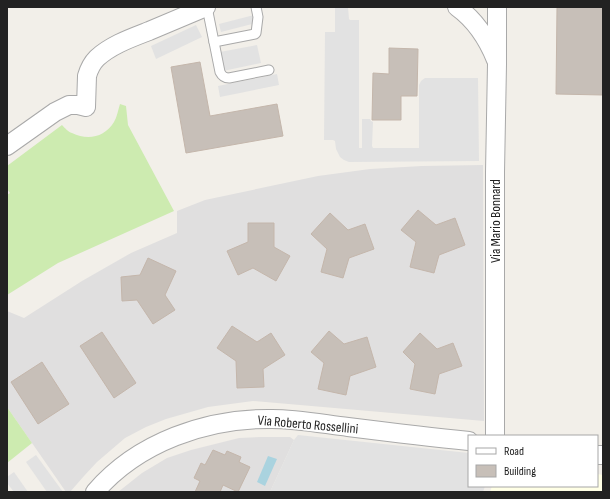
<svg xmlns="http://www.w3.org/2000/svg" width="610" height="499" viewBox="0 0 610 499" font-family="'Sofia Sans Condensed',sans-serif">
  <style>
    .residential { fill: #e0dfdf }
    .education { fill: #ffffe5 }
    .grass { fill: #cdebb0 }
    .parking { fill: #e2e2e2 }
    .water { fill: #aad3df }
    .building { fill: #c7bfb8; stroke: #c4b6ab }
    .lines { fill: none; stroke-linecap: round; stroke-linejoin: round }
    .lane-casing { stroke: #a9a9a9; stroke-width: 11 }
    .street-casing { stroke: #a9a9a9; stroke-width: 20 }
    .lane { stroke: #fff; stroke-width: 9 }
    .street { stroke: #fff; stroke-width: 18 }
    .labels { text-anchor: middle; stroke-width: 3; stroke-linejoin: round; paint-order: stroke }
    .street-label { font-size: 14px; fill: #222; stroke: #fff }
  </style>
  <rect width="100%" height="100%" fill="#f2efe9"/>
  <g class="residential">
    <polygon points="483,165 484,421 253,401 208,407 166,419 146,427 125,438 97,462 84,476 70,492 66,492 7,407 7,311 24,318 82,281 131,253 177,233 177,211 205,200 318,176 370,169 422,166"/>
    <polygon points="261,437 290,437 294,440 270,492 118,492 142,473 167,458 191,450 239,438"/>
  </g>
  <polygon class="education" points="597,474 603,475 603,492 490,492 492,486 597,486"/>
  <g class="grass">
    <path d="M 120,104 L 126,106 L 128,125 L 174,211 L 58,263 L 7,295 L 7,195 L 10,193 L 7,189 L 7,166 L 62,125 C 65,128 68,132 72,133 C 88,141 105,137 114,122 C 117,117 118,110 120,104 Z"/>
    <polygon points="7,407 32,443 7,463"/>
  </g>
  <g class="parking">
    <polygon points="335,7 348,7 349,19 350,20 359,20 359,148 362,148 362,119 370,119 371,121 373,122 372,146 373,148 419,148 419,85 421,81 425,78 478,78 479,161 349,162 344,160 340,157 336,149 335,141 333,140 324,140 325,32 335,32"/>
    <polygon points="254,15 256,23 221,32 219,24"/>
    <polygon points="196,25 202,37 156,59 151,46"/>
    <polygon points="257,45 261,63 223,71 220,52"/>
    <polygon points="277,74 279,85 220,97 218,86"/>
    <polygon points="298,435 469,453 469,486 485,486 483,492 270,492 294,440"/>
    <polygon points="36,455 63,492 47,492 26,462"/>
    <polygon points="14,472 28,492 14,492 7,483 7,477"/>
  </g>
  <polygon class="water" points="268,456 277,459 265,486 257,482"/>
  <g class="building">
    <polygon points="557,7 603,7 603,95 556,94"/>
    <polygon points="389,48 418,49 417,96 401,96 401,120 372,120 373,73 389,74"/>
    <polygon points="200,62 210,116 277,104 283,136 186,153 171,67"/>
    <polygon points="418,210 436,225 455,218 465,245 439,255 434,273 410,267 416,242 401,230"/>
    <polygon points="330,213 348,230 365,224 374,249 349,258 343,278 321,272 327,249 311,234"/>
    <polygon points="248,223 274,223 274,247 290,256 276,281 253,268 238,275 227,251 248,242"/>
    <polygon points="148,258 176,271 165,295 175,310 153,324 137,300 122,301 121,277 140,275"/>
    <polygon points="232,326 257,342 271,333 285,355 263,369 264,387 237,388 236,361 217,348"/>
    <polygon points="329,331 344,344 367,337 376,367 350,376 346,395 318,389 324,363 311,352"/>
    <polygon points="102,332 136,383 114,398 80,346"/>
    <polygon points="420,333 437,349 453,343 462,366 439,374 435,394 410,389 415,364 403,352"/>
    <polygon points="42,362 69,404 38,424 11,382"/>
    <polygon points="213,450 225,455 227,451 241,457 239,462 250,467 238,492 223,485 220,492 195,492 200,481 194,478 201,463 205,465"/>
  </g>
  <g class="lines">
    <defs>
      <g id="lane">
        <path d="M 207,7 L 220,72 C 222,76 224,78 229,78 L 269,70"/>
        <polyline points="214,42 255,34 256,33 258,17 256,7"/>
      </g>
      <g id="street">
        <path d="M 457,7 C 475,20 488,40 496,60"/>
        <path d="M 7,146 L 55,112 L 69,105 L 78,105 L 86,107 L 87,76 C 89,69 92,63 97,58 C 111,45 131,38 149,31 C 168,23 187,15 206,7"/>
        <polyline points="495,436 495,172 497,64 497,7"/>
        <polyline points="597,455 603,455"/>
        <path d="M 95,492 C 138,442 207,418 272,419 C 297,419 323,424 348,427 C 388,432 429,437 469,441"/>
      </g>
    </defs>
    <use href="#lane" class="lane-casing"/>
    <use href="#street" class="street-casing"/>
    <use href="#lane" class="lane"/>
    <use href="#street" class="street"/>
  </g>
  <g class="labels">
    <g class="street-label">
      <text transform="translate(495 221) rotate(-90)" y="5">Via Mario Bonnard</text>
      <text transform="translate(308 424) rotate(5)" y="5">Via Roberto Rossellini</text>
    </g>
  </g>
  <rect width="610" height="499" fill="none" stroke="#222222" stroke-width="16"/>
  <rect x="468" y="435" width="130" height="52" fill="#ffffff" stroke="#a7a7a7"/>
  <rect x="476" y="448" width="20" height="6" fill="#ffffff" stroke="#a7a7a7"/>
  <text x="504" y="455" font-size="12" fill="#222222">Road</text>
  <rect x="476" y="465" width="20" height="12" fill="#c7bfb8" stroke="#a7a7a7"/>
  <text x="504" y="475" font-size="12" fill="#222222">Building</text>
</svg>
